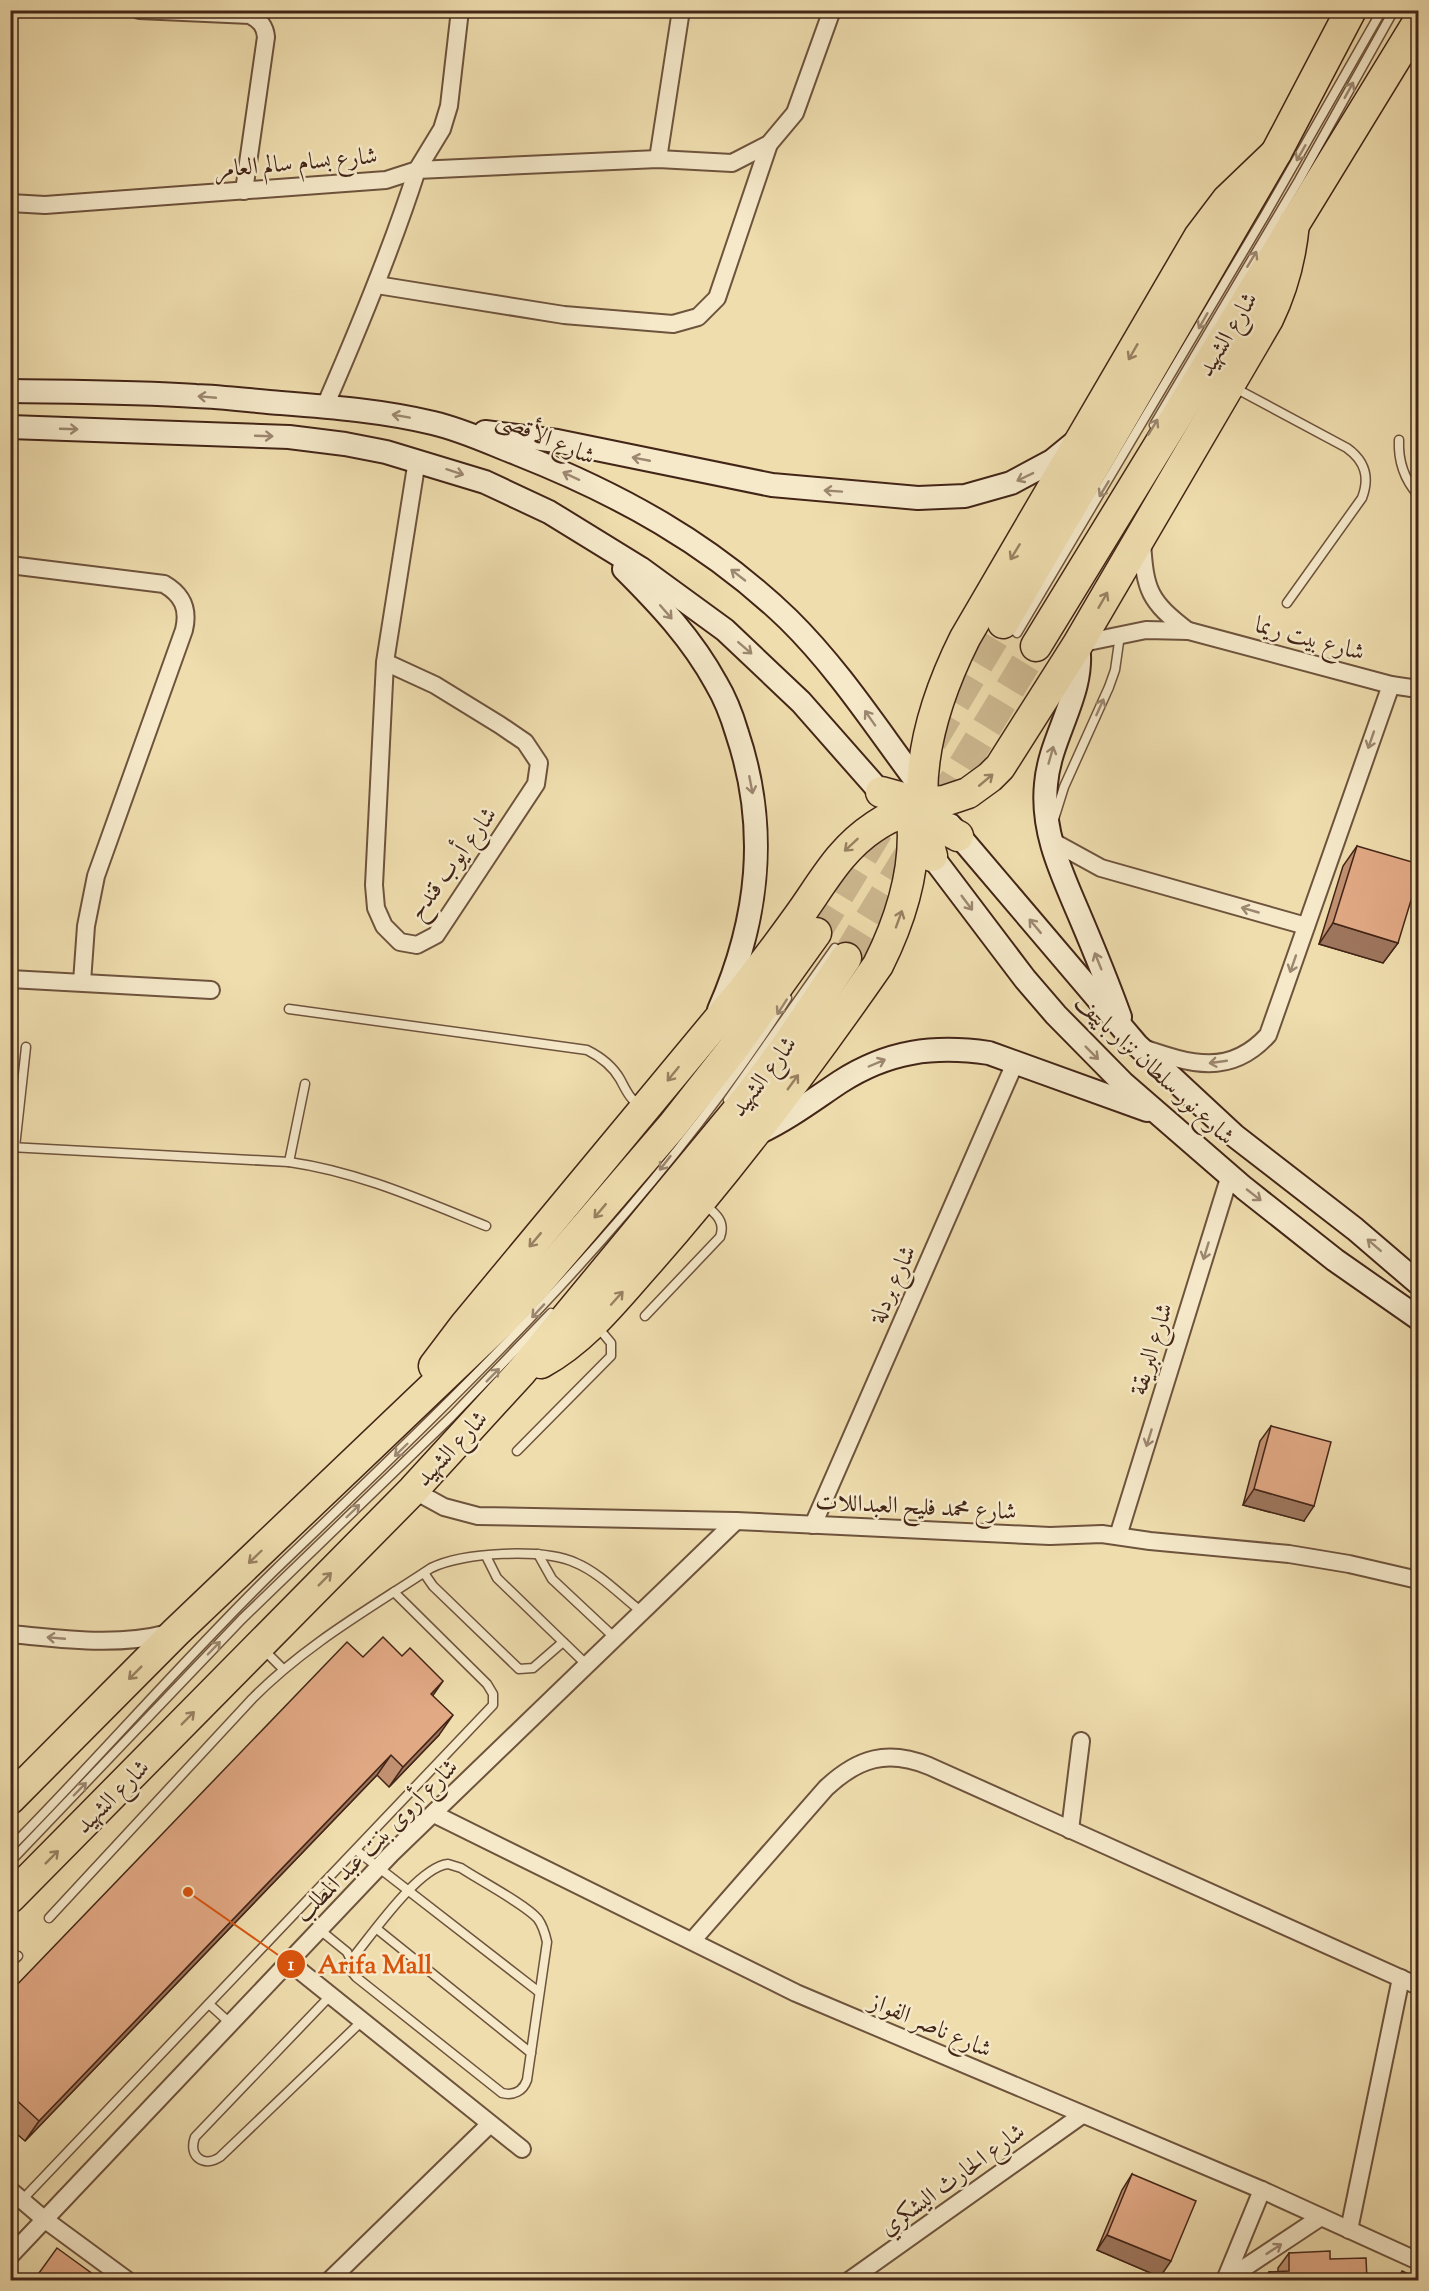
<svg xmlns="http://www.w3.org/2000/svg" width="1429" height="2291" viewBox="0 0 1429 2291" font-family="'Sorts Mill Goudy',Amiri,serif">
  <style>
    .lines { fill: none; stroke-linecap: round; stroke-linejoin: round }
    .highway-tunnel { stroke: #cdb890; stroke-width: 30; stroke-dasharray: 30 15; stroke-linecap: butt }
    .lane-casing { stroke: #6e533d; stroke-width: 11 }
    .street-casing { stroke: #6e533d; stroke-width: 20 }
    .secondary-casing { stroke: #432517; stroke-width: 26 }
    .highway-casing { stroke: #432517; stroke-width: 33 }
    .lane { stroke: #f5e9ca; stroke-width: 8 }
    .street { stroke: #f5e9ca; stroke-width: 16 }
    .secondary { stroke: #f5e9ca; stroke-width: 22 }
    .highway { stroke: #efddae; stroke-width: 30 }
    .wall { fill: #c29172; stroke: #432517; stroke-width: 1.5 }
    .shaded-wall { fill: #9e765d; stroke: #432517; stroke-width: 1.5 }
    .building { fill: #e2a985; stroke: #432517; stroke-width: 1.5 }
    .oneway { stroke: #9c8770 }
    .oneway2 { stroke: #998162 }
    .labels { text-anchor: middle; stroke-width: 5; stroke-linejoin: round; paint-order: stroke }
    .street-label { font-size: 24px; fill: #432517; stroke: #f5e9ca }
    .leader { fill: none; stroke: #d8540d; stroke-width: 2 }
    .callout-dot { fill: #d8540d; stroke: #f5e9ca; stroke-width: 2 }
    .mark-label { font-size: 18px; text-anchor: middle; font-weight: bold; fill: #fff }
    .callout-label { font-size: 26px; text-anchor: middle; font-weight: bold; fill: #d8540d; stroke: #f5e9ca; stroke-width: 5; stroke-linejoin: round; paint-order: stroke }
  </style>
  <rect width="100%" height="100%" fill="#efddae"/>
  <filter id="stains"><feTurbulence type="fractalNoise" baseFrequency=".00333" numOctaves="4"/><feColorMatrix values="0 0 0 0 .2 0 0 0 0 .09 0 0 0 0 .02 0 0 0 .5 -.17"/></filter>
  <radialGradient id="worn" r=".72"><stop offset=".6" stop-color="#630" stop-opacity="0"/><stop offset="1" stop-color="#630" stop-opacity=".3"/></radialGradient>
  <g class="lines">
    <g class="highway-tunnel">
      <polyline points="932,741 1003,623"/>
      <polyline points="816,933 884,821"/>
      <polyline points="846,958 1036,646"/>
    </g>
    <defs>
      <g id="lane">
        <path d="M 1235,388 L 1347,448 C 1365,461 1370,477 1362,498 L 1287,603"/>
        <polyline points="1154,425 1299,180 1394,10"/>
        <path d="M 1399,440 C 1398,461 1404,479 1418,495"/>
        <polyline points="1017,633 1265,215 1382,10"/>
        <polyline points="1054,819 1064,787 1109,687 1115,670 1120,635"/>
        <path d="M 289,1009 L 587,1050 C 601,1057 612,1065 620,1079 C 626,1090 630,1100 641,1106"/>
        <polyline points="728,1100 835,948"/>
        <path d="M 10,1147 L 289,1162 C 359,1172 421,1200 486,1226"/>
        <polyline points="15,1147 26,1047"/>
        <polyline points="289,1162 305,1084"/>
        <path d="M 645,1316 L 720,1237 C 726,1221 715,1213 704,1204"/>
        <polyline points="517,1451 611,1356 611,1343 596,1325"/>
        <polyline points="538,1554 552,1579 615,1638"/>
        <polyline points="486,1556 497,1578 587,1665"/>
        <polyline points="424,1573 433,1586 519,1669 533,1668 563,1642"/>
        <polyline points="262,1648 283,1669"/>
        <path d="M 10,1848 C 100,1757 183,1660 274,1571 C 459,1393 648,1216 787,998"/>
        <polyline points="356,1850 539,1992"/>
        <polyline points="10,1862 242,1619 452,1416 551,1313"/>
        <path d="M 448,1864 L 461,1868 C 479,1880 525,1904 538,1919 C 543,1926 545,1933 547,1942 L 527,2080 C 523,2091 514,2096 502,2093 L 356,1977 L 351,1971 L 351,1960 C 371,1936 418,1867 448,1864 Z"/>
        <path d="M 49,1918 L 252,1699 C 305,1645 369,1609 431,1568 C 463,1552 543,1548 576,1563 C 600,1573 621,1596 642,1612"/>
        <polyline points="377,1929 531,2053"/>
        <polyline points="320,1930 347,1952 351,1960"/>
        <polyline points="10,1963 18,1956"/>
        <path d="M 331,1995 L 195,2137 C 188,2156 203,2168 220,2157 L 362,2021"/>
        <polyline points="209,2004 231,2024"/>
        <polyline points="22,2200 493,1705 493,1694 487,1684 394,1592"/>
      </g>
      <g id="street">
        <path d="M 139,10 L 250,15 C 260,20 265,26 266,37 L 244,191"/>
        <polyline points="658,159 681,10"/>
        <polyline points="10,203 45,205 386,180 417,170 442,129 449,106 460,10"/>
        <polyline points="377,285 564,315 673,324 698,317 717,298 769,144"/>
        <path d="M 325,406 C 359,328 391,251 417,170 L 658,159 L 732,163 L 769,144 L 795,113 L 832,10"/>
        <path d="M 1142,542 C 1145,591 1149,601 1188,631"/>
        <path d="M 10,565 L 164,584 C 183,595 189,609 184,630 L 96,876 L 86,926 L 82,982"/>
        <polyline points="1078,644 1146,630 1189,631 1391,685 1418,689"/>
        <polyline points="385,662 435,685 500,725 525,742 539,763 536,784 436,935 417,945 400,942 384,926 376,908 374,885 385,662 417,460"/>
        <polyline points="1050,840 1101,868 1306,926"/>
        <polyline points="10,979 211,990"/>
        <path d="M 1143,1048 C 1190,1064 1230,1077 1268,1035 L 1391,685"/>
        <polyline points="413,1490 444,1507 478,1516 736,1521 1050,1536 1102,1534 1150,1541 1289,1554 1349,1564 1418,1580"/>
        <polyline points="813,1525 1015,1063"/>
        <polyline points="1118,1536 1230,1175"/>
        <path d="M 10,1634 C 64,1639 116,1647 169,1633"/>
        <polyline points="434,1814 796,1993 1262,2190 1418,2261"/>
        <polyline points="1070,1830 1081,1741"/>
        <path d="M 692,1941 L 826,1788 C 858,1758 887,1749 929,1766 L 1418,1986"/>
        <polyline points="289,1962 522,2149"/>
        <polyline points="10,2190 44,2219 127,2280"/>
        <polyline points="1349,2230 1401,1978"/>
        <polyline points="10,2256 391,1854 736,1521"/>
        <polyline points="330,2280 490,2124"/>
        <polyline points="850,2280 1082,2115"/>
        <polyline points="1225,2280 1262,2190"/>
        <polyline points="1226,2280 1321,2217"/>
      </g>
      <g id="secondary">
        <path d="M 10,391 C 72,392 135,392 196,396 C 225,397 253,401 281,403 C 332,407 383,411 433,423 C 463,430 490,443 518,454 C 619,494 709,543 788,619 C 841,671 881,735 926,794"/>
        <polyline points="10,427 289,437 345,444 386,452 485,482 549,512 640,568 725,630 801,702 890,803"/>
        <polyline points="485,432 557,441 772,485 918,498 965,496 1011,483 1052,461 1074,443"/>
        <path d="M 624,569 C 659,604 692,639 716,683 C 725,698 732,716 737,733 C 769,828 759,919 719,1010"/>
        <path d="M 1078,644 C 1086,693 1050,735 1046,784 C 1041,833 1063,876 1081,919 C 1095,952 1108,984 1120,1017"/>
        <polyline points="950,825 1137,1045 1235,1136 1355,1229 1418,1283"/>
        <polyline points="922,843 1025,979 1056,1015 1123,1083 1244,1188 1335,1260 1418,1318"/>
        <path d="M 758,1133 C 788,1119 813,1100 840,1082 C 888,1051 934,1045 989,1053 L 1147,1110"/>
      </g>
      <g id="highway">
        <polyline points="1003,623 1276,153 1351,10"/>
        <polyline points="1036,646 1418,22"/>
        <path d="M 881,792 L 921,803 L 944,801 L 968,793 L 990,777 L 1000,767 L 1078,644 L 1268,319 C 1283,288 1291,257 1294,223"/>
        <path d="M 932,856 C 908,783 932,704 965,638 L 1199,237 L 1227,200 L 1276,153"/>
        <path d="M 541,1363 C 586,1338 616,1298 650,1260 C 732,1167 807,1067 878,965 C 901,919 917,868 912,817"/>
        <path d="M 434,1366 L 465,1325 L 743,990 C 762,966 780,942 798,917 C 822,884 839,850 874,827 C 882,822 890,816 899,815 C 920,811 940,827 958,836"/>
        <polyline points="10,1799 176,1632 503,1320 535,1286 673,1125 732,1050 816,933"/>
        <polyline points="10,1898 413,1490 522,1371 751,1094 786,1047 846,958"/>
      </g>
    </defs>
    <use href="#lane" class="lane-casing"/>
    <use href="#street" class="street-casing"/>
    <use href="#secondary" class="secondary-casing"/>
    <use href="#highway" class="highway-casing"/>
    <use href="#lane" class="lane"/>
    <use href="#street" class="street"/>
    <use href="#secondary" class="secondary"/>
    <use href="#highway" class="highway"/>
  </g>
  <g class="wall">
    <polygon points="1357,846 1398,943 1383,963 1319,944 1343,866"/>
    <polygon points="1271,1426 1304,1521 1243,1505 1260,1441"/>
    <polygon points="363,1657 433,1696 439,1735 389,1787 377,1775 25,2141 10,2128 10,1992"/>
    <polygon points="1132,2174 1160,2277 1097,2250 1122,2190"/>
    <polygon points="1289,2253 1330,2259 1367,2280 1263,2280 1269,2272 1278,2272 1278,2268"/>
  </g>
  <g class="shaded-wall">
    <polygon points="1333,923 1398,943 1383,963 1319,944"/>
    <polygon points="1254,1489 1314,1506 1304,1521 1243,1505"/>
    <polygon points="443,1681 429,1701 431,1694"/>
    <polygon points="453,1715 439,1735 389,1787 403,1767"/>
    <polygon points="391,1755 377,1775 25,2141 39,2121"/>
    <polygon points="1107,2235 1171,2261 1160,2277 1097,2250"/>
  </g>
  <g class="building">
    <polygon points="1357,846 1419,864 1419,874 1398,943 1333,923"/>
    <polygon points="1271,1426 1331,1442 1314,1506 1254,1489"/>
    <polygon points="383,1637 402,1656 410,1648 443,1681 431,1694 453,1715 403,1767 391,1755 39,2121 10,2094 10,1992 347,1642 363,1657"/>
    <polygon points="1132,2174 1196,2201 1171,2261 1107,2235"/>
    <polygon points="57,2248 101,2280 34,2280"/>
    <polygon points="1330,2251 1330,2259 1366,2258 1367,2280 1269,2280 1269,2272 1289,2271 1289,2253"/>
    <polygon points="1402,2271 1419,2279 1419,2280 1398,2280"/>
  </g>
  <defs><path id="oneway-shaft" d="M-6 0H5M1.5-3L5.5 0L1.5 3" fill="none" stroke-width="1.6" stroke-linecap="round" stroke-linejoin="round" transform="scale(1.5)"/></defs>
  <g class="oneway">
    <use href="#oneway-shaft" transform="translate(1349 90) rotate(-61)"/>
    <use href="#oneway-shaft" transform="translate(1301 153) rotate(120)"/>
    <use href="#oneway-shaft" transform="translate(1252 259) rotate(-59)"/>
    <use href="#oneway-shaft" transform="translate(1203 321) rotate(120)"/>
    <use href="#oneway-shaft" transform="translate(207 397) rotate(-175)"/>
    <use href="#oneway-shaft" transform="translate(401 416) rotate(-170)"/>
    <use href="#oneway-shaft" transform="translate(1153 427) rotate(-59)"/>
    <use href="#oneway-shaft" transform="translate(69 429) rotate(2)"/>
    <use href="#oneway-shaft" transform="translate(264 436) rotate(2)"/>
    <use href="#oneway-shaft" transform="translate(641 459) rotate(-169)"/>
    <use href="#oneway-shaft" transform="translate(455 472) rotate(18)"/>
    <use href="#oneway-shaft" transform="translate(571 476) rotate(-155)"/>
    <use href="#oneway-shaft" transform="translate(1025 477) rotate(154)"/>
    <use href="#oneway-shaft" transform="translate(1104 489) rotate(121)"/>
    <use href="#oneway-shaft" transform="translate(833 491) rotate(-176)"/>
    <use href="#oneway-shaft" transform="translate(738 575) rotate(-142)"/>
    <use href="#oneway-shaft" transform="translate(666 612) rotate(49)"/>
    <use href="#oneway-shaft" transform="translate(745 648) rotate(41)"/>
    <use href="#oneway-shaft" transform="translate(1100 707) rotate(-66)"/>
    <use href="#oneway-shaft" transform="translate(870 718) rotate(-125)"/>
    <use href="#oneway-shaft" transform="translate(1371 740) rotate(109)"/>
    <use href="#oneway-shaft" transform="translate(1051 755) rotate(-74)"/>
    <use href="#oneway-shaft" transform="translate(751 785) rotate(79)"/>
    <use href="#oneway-shaft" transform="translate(967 903) rotate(53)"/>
    <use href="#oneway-shaft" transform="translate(1250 910) rotate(-164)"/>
    <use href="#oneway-shaft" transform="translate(1035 926) rotate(-130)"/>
    <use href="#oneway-shaft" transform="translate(1098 961) rotate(-112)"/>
    <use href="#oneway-shaft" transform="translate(1293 964) rotate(109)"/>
    <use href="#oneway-shaft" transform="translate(782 1007) rotate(123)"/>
    <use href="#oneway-shaft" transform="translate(1092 1053) rotate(45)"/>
    <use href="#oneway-shaft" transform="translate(1218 1062) rotate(172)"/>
    <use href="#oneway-shaft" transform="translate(877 1063) rotate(-23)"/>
    <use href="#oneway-shaft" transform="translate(665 1163) rotate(128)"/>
    <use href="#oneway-shaft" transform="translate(1254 1195) rotate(38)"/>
    <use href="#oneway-shaft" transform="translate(1374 1245) rotate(-139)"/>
    <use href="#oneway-shaft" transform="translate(1206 1251) rotate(107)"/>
    <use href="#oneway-shaft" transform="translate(538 1311) rotate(133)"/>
    <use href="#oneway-shaft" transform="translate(493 1375) rotate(-45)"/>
    <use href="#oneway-shaft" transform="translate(1149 1438) rotate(107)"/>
    <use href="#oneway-shaft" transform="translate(401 1450) rotate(136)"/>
    <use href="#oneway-shaft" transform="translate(353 1511) rotate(-44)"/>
    <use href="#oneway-shaft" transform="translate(56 1638) rotate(-175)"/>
    <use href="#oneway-shaft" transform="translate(214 1648) rotate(-46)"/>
    <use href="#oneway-shaft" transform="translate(80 1789) rotate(-46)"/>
    <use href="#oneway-shaft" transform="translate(1274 2249) rotate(-33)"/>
  </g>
  <g class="oneway2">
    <use href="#oneway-shaft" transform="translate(1133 352) rotate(120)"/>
    <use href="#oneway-shaft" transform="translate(1015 552) rotate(121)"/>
    <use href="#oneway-shaft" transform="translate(1103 600) rotate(-60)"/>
    <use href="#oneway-shaft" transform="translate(986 780) rotate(-40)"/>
    <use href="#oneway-shaft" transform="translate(851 845) rotate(137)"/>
    <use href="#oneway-shaft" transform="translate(899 919) rotate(-70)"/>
    <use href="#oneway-shaft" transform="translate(673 1074) rotate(129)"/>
    <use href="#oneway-shaft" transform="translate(793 1082) rotate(-54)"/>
    <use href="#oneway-shaft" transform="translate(600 1211) rotate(130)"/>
    <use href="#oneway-shaft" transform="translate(535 1240) rotate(130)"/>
    <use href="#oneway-shaft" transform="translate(617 1298) rotate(-48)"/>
    <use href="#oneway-shaft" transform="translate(255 1557) rotate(136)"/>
    <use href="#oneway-shaft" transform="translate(325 1579) rotate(-45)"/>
    <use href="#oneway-shaft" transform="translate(135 1673) rotate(135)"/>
    <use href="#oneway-shaft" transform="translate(188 1718) rotate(-45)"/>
    <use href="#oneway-shaft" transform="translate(52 1857) rotate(-45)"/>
  </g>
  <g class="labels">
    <g class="street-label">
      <text transform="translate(296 162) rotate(-5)" y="8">شارع بسام سالم العامر</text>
      <text transform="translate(1227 334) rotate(-59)" y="8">شارع الشهيد</text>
      <text transform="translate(546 437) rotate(23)" y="8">شارع الأقصى</text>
      <text transform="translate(1310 638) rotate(15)" y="8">شارع بيت ريما</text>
      <text transform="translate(452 863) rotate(-54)" y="8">شارع أيوب قندح</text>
      <text transform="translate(1155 1069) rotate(43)" y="8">شارع نور سلطان نزار باييف</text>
      <text transform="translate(763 1076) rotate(-53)" y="8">شارع الشهيد</text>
      <text transform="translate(892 1284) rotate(-66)" y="8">شارع بردلة</text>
      <text transform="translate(1151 1349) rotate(-73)" y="8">شارع البريقة</text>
      <text transform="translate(451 1448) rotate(-47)" y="8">شارع الشهيد</text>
      <text transform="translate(916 1506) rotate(3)" y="8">شارع محمد فليح العبداللات</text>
      <text transform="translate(112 1796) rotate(-45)" y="8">شارع الشهيد</text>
      <text transform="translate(376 1840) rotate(-45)" y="8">شارع أروى بنت عبد المطلب</text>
      <text transform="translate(931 2025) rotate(23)" y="8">شارع ناصر الفواز</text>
      <text transform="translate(952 2179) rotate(-36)" y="8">شارع الحارث اليشكري</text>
    </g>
  </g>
  <path class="leader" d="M188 1892L291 1964"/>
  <g class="callout-dot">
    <circle cx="188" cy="1892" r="6"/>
    <circle cx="291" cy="1964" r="15"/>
  </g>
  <g class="mark-label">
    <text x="291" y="1970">1</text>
  </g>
  <g class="callout-label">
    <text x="375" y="1973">Arifa Mall</text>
  </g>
  <rect width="1429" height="2291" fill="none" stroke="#efddae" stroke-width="36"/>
  <rect x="12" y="12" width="1405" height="2267" fill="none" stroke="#432517" stroke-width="3"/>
  <rect x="18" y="18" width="1393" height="2255" fill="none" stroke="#432517" stroke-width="1.5"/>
  <rect width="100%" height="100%" filter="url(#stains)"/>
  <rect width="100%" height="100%" fill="url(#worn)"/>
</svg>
